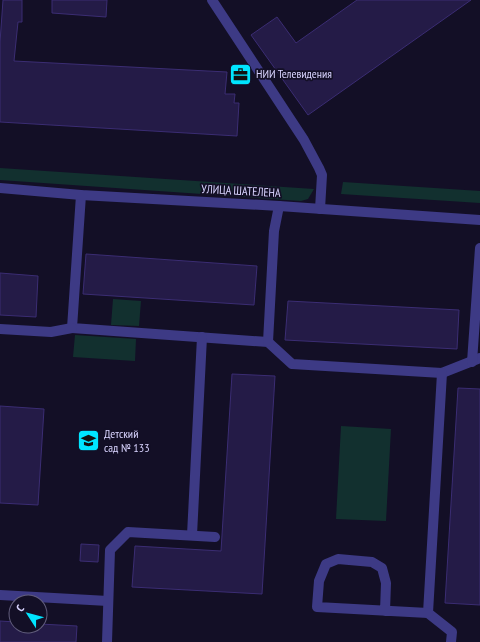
<svg xmlns="http://www.w3.org/2000/svg" width="480" height="642" viewBox="0 0 480 642" font-family="'PT Sans Narrow',sans-serif">
  <style>
    .green { fill: #12302f }
    .building { fill: #241b47; stroke: #3b2d73 }
    .lines { fill: none; stroke-linecap: round; stroke-linejoin: round }
    .lane { stroke: #3d3a85; stroke-width: 10 }
    .street { stroke: #3d3a85; stroke-width: 10 }
    .labels { text-anchor: middle; stroke-width: 3.5; stroke-linejoin: round; paint-order: stroke }
    .poi-label { font-size: 12px; fill: #d9d4ff; stroke: #130f26; text-anchor: start }
    .street-label { font-size: 12px; fill: #d9d4ff; stroke: #130f26 }
  </style>
  <rect width="100%" height="100%" fill="#130f26"/>
  <g class="green">
    <polygon points="0,168 314,189 308,199 301,201 0,180"/>
    <polygon points="343,182 480,191 480,203 341,194"/>
    <polygon points="113,299 141,301 139,326 111,325"/>
    <polygon points="75,335 136,339 135,361 73,357"/>
    <polygon points="341,426 391,429 386,521 336,519"/>
  </g>
  <g class="building">
    <polygon points="3,0 22,0 22,22 18,22 14,61 227,72 225,94 235,94 234,103 239,103 237,136 0,122 0,42"/>
    <polygon points="52,0 107,0 106,17 52,13"/>
    <polygon points="357,0 471,0 308,115 251,35 277,17 296,43"/>
    <polygon points="86,254 257,266 254,305 83,294"/>
    <polygon points="0,273 38,276 36,317 0,315"/>
    <polygon points="288,301 459,310 457,349 285,340"/>
    <polygon points="232,374 275,376 262,594 132,587 135,546 221,551"/>
    <polygon points="458,388 480,389 480,605 445,603"/>
    <polygon points="0,406 44,409 38,505 0,503"/>
    <polygon points="81,544 99,545 98,562 80,561"/>
    <polygon points="0,621 16,622 16,626 40,626 40,624 77,626 76,642 0,642"/>
  </g>
  <g class="lines">
    <g class="lane">
      <polyline points="212,0 304,140 319,168 322,175 320,209"/>
      <polyline points="81,195 72,328 268,342 292,364 442,373 480,358"/>
      <polyline points="0,329 51,332 72,328"/>
      <polyline points="268,342 274,231 279,206"/>
      <polyline points="472,362 480,248"/>
      <polyline points="442,373 428,613 452,632 451,642"/>
      <polyline points="192,535 202,337"/>
      <polyline points="0,595 108,601"/>
      <polyline points="385,611 386,583 382,568 372,562 338,559 326,564 319,581 317,607 428,613"/>
      <polyline points="107,642 110,550 128,532 215,537"/>
    </g>
    <polyline class="street" points="0,188 81,195 279,206 480,220"/>
  </g>
  <defs>
    <symbol id="office-square" viewBox="-11 -11 22 22"><rect x="-9" y="-9" width="18" height="18" rx="4" fill="#00e5ff" stroke="#130f26"/><path d="M-6-3h4V-5.5h4V-3h4V5H-6ZM-1-4.5V-3h2v-1.5ZM-6 0V1H6V0Z" fill="#111"/></symbol>
    <symbol id="school-square" viewBox="-11 -11 22 22"><rect x="-9" y="-9" width="18" height="18" rx="4" fill="#00e5ff" stroke="#130f26"/><path d="M0-5L7-2L0 1L-7-2ZM-4 1L0 2.5L4 1V4Q0 6-4 4Z" fill="#111"/></symbol>
  </defs>
  <g fill-rule="evenodd">
    <use href="#office-square" x="228" y="62" width="25" height="25"/>
    <use href="#school-square" x="76" y="428" width="25" height="25"/>
  </g>
  <g class="labels">
    <g class="poi-label">
      <text x="256" y="78">НИИ Телевидения</text>
      <text x="104" y="438">Детский<tspan x="104" dy="14">сад № 133</tspan></text>
    </g>
    <g class="street-label">
      <text transform="translate(241 191) rotate(3)" y="4">УЛИЦА ШАТЕЛЕНА</text>
    </g>
  </g>
  <g transform="translate(28 614) rotate(306)"><circle r="19" fill="#130f26" stroke="#625e7d"/>
  <path d="M0-3L7 15L0 10L-7 15Z" fill="#00e5ff"/>
  <text y="-6" font-size="11" font-weight="bold" text-anchor="middle" fill="#d9d4ff">С</text>
  </g>
</svg>
